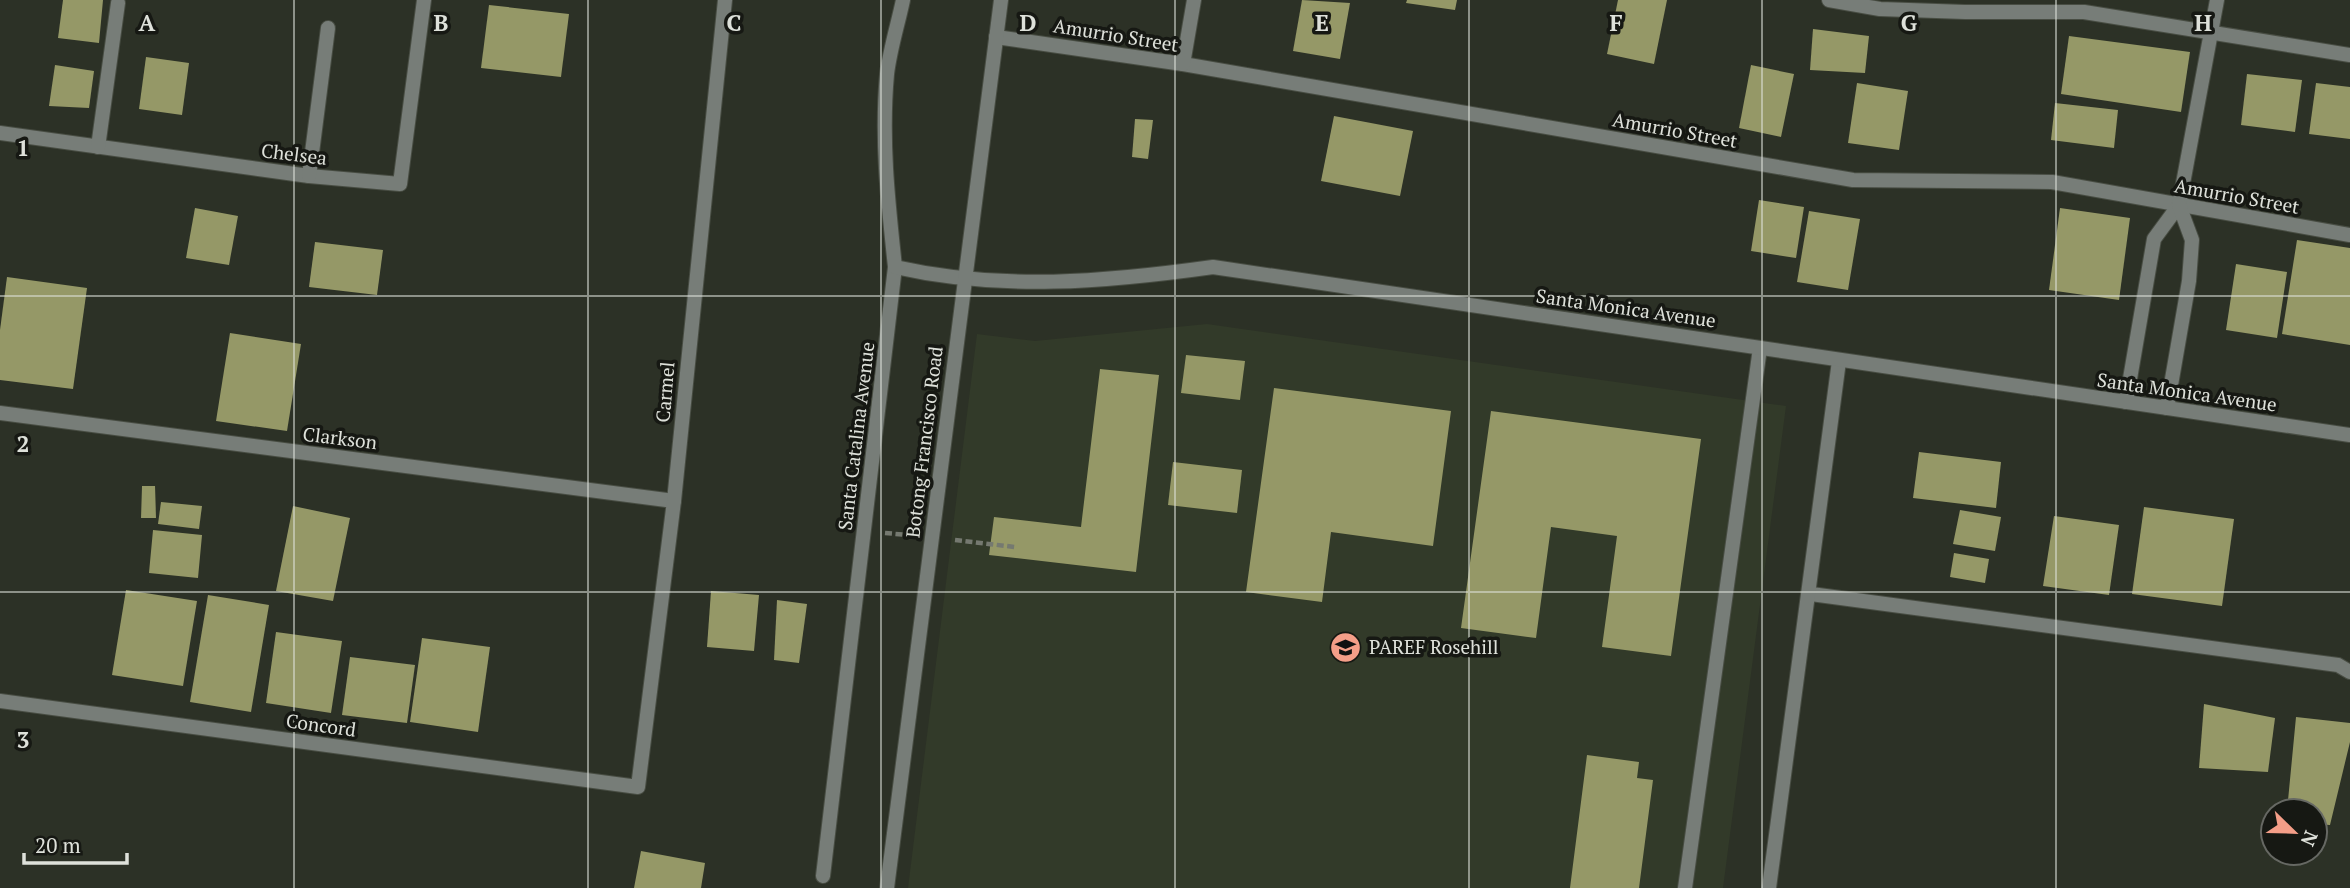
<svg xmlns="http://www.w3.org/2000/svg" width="2350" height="888" viewBox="0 0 2350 888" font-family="'PT Serif',serif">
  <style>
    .built { fill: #323a29 }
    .building { fill: #959867 }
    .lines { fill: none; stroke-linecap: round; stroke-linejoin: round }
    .service-casing { stroke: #484d43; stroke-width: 16 }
    .minor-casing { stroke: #484d43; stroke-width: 16 }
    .tertiary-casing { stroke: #484d43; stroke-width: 16 }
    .path { stroke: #757970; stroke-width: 4.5; stroke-dasharray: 7 3.5; stroke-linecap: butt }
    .service { stroke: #777d78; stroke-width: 14 }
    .minor { stroke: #777d78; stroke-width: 14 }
    .tertiary { stroke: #777d78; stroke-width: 14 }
    .grid { fill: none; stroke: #dee1da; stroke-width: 2; stroke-opacity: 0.55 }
    .labels { text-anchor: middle; stroke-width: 7; stroke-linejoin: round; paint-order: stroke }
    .street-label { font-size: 19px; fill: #dee1da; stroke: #161813 }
    .poi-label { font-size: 19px; fill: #dee1da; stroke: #161813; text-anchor: start }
    .grid-label { font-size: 23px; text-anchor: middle; font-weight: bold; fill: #dee1da; stroke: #161813; stroke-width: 7; stroke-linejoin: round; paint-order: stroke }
  </style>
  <rect width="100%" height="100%" fill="#2c3126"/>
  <polygon class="built" points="1207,324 1786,406 1723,888 908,888 977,334 1035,341"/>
  <g class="building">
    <polygon points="63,0 103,0 99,43 58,38"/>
    <polygon points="1302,0 1350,3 1340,59 1293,51"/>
    <polygon points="1407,0 1457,0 1455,10 1406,3"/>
    <polygon points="1618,0 1667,0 1654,64 1607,54"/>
    <polygon points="489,5 569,14 561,77 481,68"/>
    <polygon points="1813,29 1869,36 1865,73 1810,70"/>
    <polygon points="2069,36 2190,52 2181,112 2061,94"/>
    <polygon points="146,57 189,63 182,115 139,109"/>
    <polygon points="55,65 94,71 89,108 49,106"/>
    <polygon points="1751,65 1794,74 1781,137 1739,128"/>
    <polygon points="2247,74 2302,80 2295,132 2241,125"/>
    <polygon points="1857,83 1908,91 1899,150 1848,143"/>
    <polygon points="2316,83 2350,87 2350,139 2309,134"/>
    <polygon points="2055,103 2118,110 2114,148 2051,140"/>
    <polygon points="1334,116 1413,131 1400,196 1321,181"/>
    <polygon points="1135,119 1153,120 1148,159 1132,157"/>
    <polygon points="1759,200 1804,207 1796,258 1751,251"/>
    <polygon points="195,208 238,216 229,265 186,258"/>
    <polygon points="2060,208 2130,218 2119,300 2049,290"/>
    <polygon points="1809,211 1860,219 1848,290 1797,282"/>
    <polygon points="2297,240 2350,248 2350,345 2282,334"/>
    <polygon points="315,242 383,250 377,295 309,287"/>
    <polygon points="2236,264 2287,272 2277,338 2226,330"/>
    <polygon points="7,277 87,288 73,389 0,380 0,330"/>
    <polygon points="230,333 301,344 287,431 216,421"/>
    <polygon points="1186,355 1245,361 1240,400 1181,393"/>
    <polygon points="1100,369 1159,375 1136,572 989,555 994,517 1081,527"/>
    <polygon points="1274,388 1451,411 1433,546 1331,532 1322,602 1246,592"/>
    <polygon points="1491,411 1701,439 1671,656 1602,647 1617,536 1551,527 1536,638 1461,628"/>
    <polygon points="1919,452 2001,462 1996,508 1913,498"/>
    <polygon points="1173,462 1242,470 1237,513 1168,505"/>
    <polygon points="142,486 155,486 156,518 141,518"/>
    <polygon points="161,502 202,506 199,529 158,524"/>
    <polygon points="293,506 350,518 333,601 276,591"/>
    <polygon points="2144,507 2234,519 2222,606 2132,594"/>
    <polygon points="1960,510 2001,517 1995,551 1953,544"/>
    <polygon points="2054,516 2119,525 2109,595 2043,586"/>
    <polygon points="153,530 202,535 198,578 149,573"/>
    <polygon points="1954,553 1989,559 1985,583 1950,577"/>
    <polygon points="126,590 197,601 183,686 112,675"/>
    <polygon points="711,591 759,595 754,651 707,647"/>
    <polygon points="208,595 269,605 251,712 190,702"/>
    <polygon points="777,600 807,604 799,663 774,660"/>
    <polygon points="276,632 342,641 331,713 266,703"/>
    <polygon points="422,638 490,647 478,732 410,722"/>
    <polygon points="350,657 415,665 407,723 342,715"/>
    <polygon points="2204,704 2275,718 2268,772 2199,768"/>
    <polygon points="2296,717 2350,723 2350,742 2330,825 2315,824 2315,811 2287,811"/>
    <polygon points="1587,755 1639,762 1637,778 1653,780 1639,888 1570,888"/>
    <polygon points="641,851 705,863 701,888 634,888"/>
  </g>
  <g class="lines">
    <defs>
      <polyline id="service" points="1685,888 1760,348"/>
      <g id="minor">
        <polyline points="1829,0 1880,9 1965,12 2084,12 2350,55"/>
        <polyline points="996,37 1183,64 1853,180 2052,182 2350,235"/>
        <polyline points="1183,64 1194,0"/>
        <polyline points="0,133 309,176 400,184 424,0"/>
        <polyline points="98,147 118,3"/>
        <polyline points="309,176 328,28"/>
        <polyline points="2126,402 2154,239 2179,205 2217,0"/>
        <polyline points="2167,408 2189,281 2192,240 2179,205"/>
        <polyline points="0,413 674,501"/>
        <polyline points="1811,594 2338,665 2350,672"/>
        <polyline points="0,701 638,787 674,501 725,0"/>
        <polyline points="823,876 895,267"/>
        <polyline points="1769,888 1839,361"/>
      </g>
      <g id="tertiary">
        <path d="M 903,0 C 898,24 890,49 887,74 C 881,139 888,202 895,267 C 1001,291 1106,282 1213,267 L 2350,435"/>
        <polyline points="887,888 1001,0"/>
      </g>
    </defs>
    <use href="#service" class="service-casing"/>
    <use href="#minor" class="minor-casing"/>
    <use href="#tertiary" class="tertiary-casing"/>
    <g class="path">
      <polyline points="885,533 908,535"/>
      <polyline points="955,540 1015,547"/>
    </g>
    <use href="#service" class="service"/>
    <use href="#minor" class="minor"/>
    <use href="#tertiary" class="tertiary"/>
  </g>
  <path class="grid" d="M 294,0 L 294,888M 588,0 L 588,888M 881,0 L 881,888M 1175,0 L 1175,888M 1469,0 L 1469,888M 1762,0 L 1762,888M 2056,0 L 2056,888M 0,296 L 2350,296M 0,592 L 2350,592"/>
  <defs>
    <symbol id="school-disc" viewBox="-11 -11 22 22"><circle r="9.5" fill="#f49e88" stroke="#161813"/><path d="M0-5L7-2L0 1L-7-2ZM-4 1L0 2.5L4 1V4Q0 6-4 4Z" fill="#111"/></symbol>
  </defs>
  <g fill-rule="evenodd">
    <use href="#school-disc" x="1328" y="630" width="35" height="35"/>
  </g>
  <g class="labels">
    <g class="street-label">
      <text transform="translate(1116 35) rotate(9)" y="7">Amurrio Street</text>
      <text transform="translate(1675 130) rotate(10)" y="7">Amurrio Street</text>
      <text transform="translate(294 154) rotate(7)" y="7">Chelsea</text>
      <text transform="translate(2237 196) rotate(10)" y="7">Amurrio Street</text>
      <text transform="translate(1626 308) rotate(8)" y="7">Santa Monica Avenue</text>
      <text transform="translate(665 392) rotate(-85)" y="7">Carmel</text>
      <text transform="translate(2187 392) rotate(8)" y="7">Santa Monica Avenue</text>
      <text transform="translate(856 436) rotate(-83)" y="7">Santa Catalina Avenue</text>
      <text transform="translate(340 438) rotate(7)" y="7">Clarkson</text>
      <text transform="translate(924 442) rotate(-83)" y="7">Botong Francisco Road</text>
      <text transform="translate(321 725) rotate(8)" y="7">Concord</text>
    </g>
    <g class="poi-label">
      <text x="1369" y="654">PAREF Rosehill</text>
    </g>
  </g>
  <g class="grid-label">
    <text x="147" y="31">A</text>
    <text x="441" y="31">B</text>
    <text x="734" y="31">C</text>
    <text x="1028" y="31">D</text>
    <text x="1322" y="31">E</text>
    <text x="1616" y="31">F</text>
    <text x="1909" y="31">G</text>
    <text x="2203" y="31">H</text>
    <text x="23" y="156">1</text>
    <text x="23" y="452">2</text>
    <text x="23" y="748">3</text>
  </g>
  <g transform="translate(2294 832) rotate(113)"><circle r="33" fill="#161813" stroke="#666863" stroke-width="2"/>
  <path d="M0-5L12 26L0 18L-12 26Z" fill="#f49e88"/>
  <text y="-10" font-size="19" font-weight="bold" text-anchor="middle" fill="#dee1da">N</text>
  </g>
  <path d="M24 853v10h103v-10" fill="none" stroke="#dee1da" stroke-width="3.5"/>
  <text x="35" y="853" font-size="21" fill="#dee1da" stroke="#161813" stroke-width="5" paint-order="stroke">20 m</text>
</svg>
